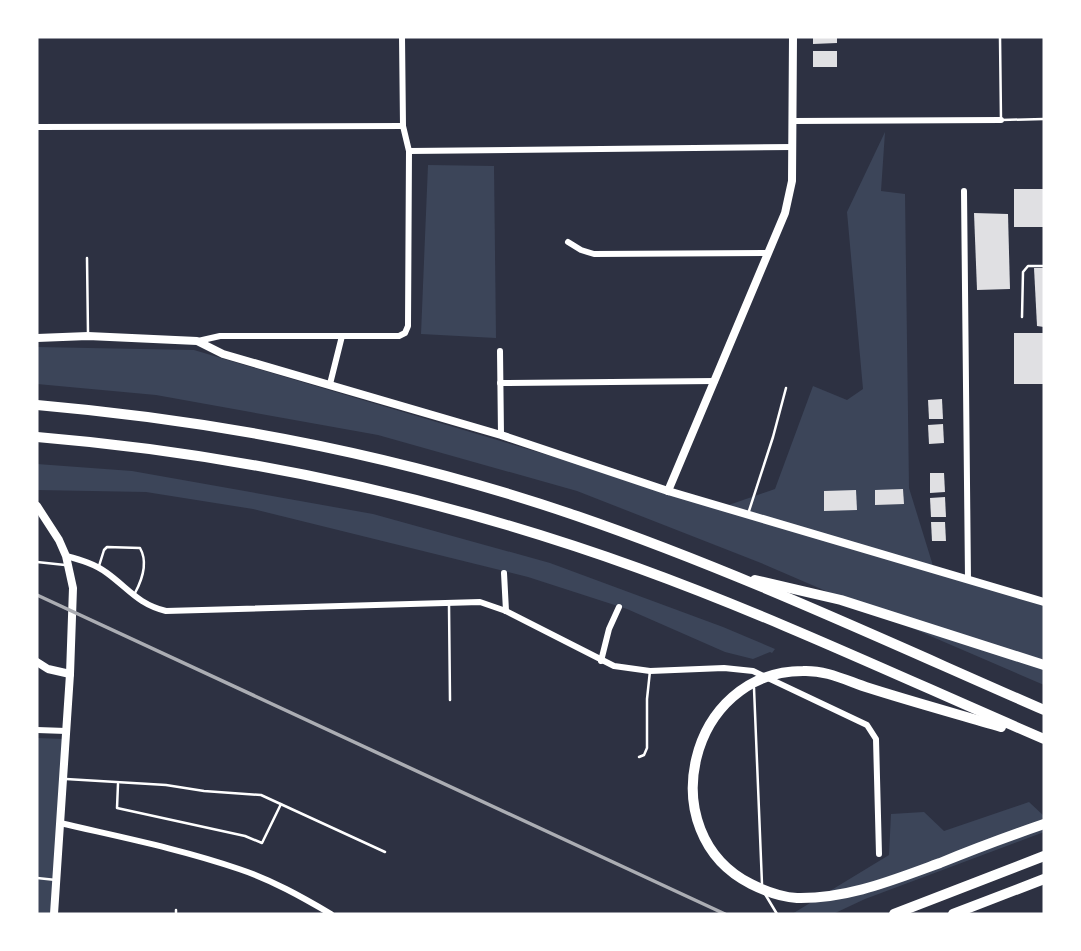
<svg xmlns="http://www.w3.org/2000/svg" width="1081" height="951" viewBox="0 0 1081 951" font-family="Poppins,sans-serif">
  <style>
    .green { fill: #3c4559 }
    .building { fill: #e0e0e3 }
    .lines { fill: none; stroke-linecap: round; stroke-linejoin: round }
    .service { stroke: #fff; stroke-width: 2.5 }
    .minor { stroke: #fff; stroke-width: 6 }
    .tertiary { stroke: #fff; stroke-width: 8 }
    .motorway { stroke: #fff; stroke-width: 10 }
    .rail { stroke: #abadb3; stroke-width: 3.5 }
  </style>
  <rect width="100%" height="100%" fill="#2d3142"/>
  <g class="green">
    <polygon points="885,132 881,191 905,194 909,488 934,569 1044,601 1044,685 761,563 577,491 378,435 156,395 37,384 37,347 194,350 723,507 775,489 813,386 847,400 863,389 847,212"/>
    <polygon points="428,165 494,166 496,338 421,334"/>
    <polygon points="37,464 132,471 373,514 550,563 723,627 775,649 772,653 770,652 753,659 725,652 627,609 528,577 253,509 146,492 37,490"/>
    <polygon points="37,738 64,739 53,914 37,914"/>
    <polygon points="1029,802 1044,816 1044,832 865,899 833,914 792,914 889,855 891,814 924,812 944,831"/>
  </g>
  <g class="building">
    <polygon points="813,37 837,37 837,43 813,44"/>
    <rect x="813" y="51" width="24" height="16"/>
    <rect x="1014" y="189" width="30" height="38"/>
    <polygon points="974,213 1008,214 1010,289 977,290"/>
    <polygon points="1034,268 1044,268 1044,327 1037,326"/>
    <rect x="1014" y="333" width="30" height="51"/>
    <polygon points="942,399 943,419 929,419 928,400"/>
    <polygon points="943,424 944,443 929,444 928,425"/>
    <polygon points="930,473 944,473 945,492 930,493"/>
    <polygon points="903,489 904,504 875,505 875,490"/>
    <polygon points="856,490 857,510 824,511 824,491"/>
    <polygon points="945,497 946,517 931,517 930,498"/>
    <polygon points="931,522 945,522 946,541 932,541"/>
  </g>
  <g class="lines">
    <g class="service">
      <polyline points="1000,37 1001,120 1044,119"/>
      <polyline points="87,258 88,333"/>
      <polyline points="1022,317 1023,272 1028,266 1044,266"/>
      <polyline points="748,514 773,437 786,388"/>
      <polyline points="37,562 65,565"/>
      <path d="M 99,566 L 104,550 L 107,547 L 140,548 C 148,562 142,580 135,593"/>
      <polyline points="449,605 450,700"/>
      <polyline points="754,688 762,884"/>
      <polyline points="639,757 644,755 647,748 647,699 650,671"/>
      <polyline points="66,779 166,785 204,791 261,795 385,852"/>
      <polyline points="118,784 117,808 245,836 262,843 281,804"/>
      <polyline points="37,878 56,880"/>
      <polyline points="765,894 777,914"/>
      <polyline points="176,914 176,910"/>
    </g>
    <g class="minor">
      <polyline points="793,121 1001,120"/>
      <polyline points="37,127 403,126"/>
      <polyline points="409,151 793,147"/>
      <polyline points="964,191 968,579"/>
      <polyline points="568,242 581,250 594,254 768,253"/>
      <polyline points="198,341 220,336 399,336 405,333 408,326 409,151 403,126 402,37"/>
      <polyline points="500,351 501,435"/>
      <polyline points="500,383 715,381"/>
      <polyline points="330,384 342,336"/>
      <path d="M 66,556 C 81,560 95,564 107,573 C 129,589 138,604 166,611 L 480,602 L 506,611 L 614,666 L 650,671 L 724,668 L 753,671 L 867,725 L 876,739 L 879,854"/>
      <polyline points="504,573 506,611"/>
      <polyline points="601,661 609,629 619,607"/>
      <polyline points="37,730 66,731"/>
      <path d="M 60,823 C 120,837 181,849 239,869 C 272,880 302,897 331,914"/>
    </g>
    <g class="tertiary">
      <polyline points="37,338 88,336 197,341 223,354 501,435 668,491 1044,602"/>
      <polyline points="668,491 785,213 792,181 793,37"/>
      <polyline points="37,506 59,540 66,556 73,588 70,674 54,914"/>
      <polyline points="37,662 48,669 70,674"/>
    </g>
    <g class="motorway">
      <path d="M 37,405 C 221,421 402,456 577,516 C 737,571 890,643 1044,710"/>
      <path d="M 37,437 C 242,454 444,498 638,568 C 776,618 909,681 1044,739"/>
      <polyline points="755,580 841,600 1044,665"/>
      <path d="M 1001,727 C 957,714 913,702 869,688 C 847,681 827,670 803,671 C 689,671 650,833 751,884 C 765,891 781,897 797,898 C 848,899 893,880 940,863 C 974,849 1009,836 1044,824"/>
      <polyline points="894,914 1044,856"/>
      <polyline points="953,914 1044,879"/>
    </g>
    <polyline class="rail" points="37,595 725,914"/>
  </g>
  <rect width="1081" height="951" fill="none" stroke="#ffffff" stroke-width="77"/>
</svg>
